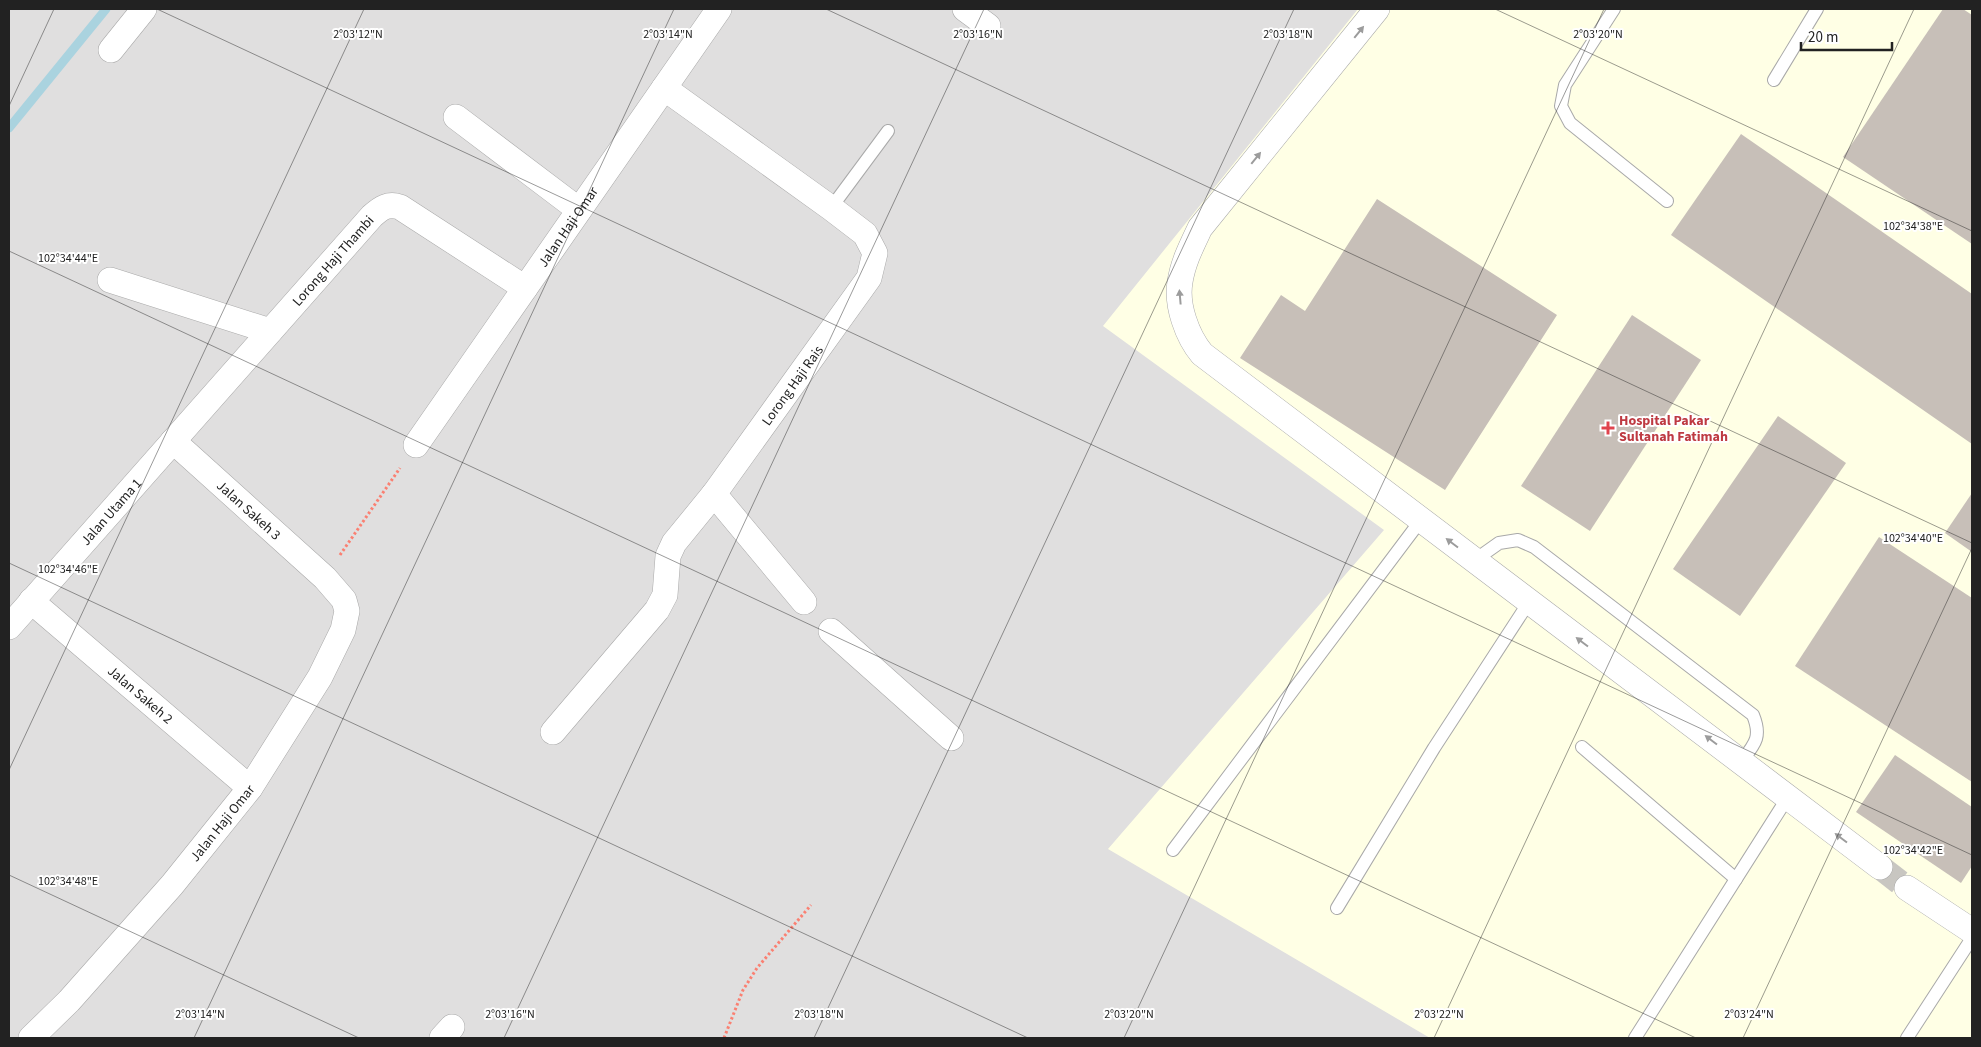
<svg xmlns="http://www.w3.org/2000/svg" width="1981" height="1047" viewBox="0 0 1981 1047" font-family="'Source Sans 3',sans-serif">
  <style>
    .residential { fill: #e0dfdf }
    .education { fill: #ffffe5 }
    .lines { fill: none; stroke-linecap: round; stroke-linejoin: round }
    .stream { stroke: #aad3df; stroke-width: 9 }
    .building { fill: #c7bfb8 }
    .minor-tunnel { stroke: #c8c6c1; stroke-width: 25; stroke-dasharray: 25 12; stroke-linecap: butt }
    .service-casing { stroke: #a9a9a9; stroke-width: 14 }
    .minor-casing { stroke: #a9a9a9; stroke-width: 26 }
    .path { stroke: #fa8072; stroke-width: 3; stroke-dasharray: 2.5 2.5; stroke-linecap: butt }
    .service { stroke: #fff; stroke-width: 12 }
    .minor { stroke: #fff; stroke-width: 25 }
    .oneway { fill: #9c9c9c }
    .ticks { fill: none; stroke: #222; stroke-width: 1; stroke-opacity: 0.45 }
    .health-dot { fill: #e0444e; stroke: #fff; stroke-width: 2 }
    .labels { text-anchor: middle; stroke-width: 4; stroke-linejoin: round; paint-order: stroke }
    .street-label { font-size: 14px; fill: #222; stroke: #fff }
    .health-label { font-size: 14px; font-weight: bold; fill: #be3a42; stroke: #fff; text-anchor: start }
    .ticks-label { font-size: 12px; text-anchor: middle; fill: #222; stroke: #fff; stroke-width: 4; stroke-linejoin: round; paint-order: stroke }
  </style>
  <rect width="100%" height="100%" fill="#f2efe9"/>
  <rect class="residential" x="9" y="9" width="1963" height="1029"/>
  <polygon class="education" points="1358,9 1972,9 1972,1038 1430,1038 1108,849 1384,530 1103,326"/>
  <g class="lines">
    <polyline class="stream" points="9,128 106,9"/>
  </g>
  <g class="building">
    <polygon points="1943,9 1963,9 1972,15 1972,244 1843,157"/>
    <polygon points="1741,134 1972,294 1972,444 1671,235"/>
    <polygon points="1377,199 1557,315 1445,490 1240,358 1281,295 1305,311"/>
    <polygon points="1632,315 1701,360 1590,531 1521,486"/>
    <polygon points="1778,416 1846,463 1740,616 1673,569"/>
    <polygon points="1972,493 1972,552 1945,533"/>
    <polygon points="1879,537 1972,598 1972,782 1795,666"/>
    <polygon points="1895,755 1972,807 1972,866 1961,883 1856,812"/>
  </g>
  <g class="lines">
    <polyline class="minor-tunnel" points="1880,867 1907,888"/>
    <defs>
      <g id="service">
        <polyline points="1614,9 1565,85 1561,106 1570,123 1667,201"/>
        <polyline points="1774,80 1817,9"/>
        <polyline points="831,208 888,131"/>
        <path d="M 1475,560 L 1499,543 L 1518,540 L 1534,547 L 1753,715 C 1762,737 1755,744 1741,762"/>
        <polyline points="1582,747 1736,879"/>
        <polyline points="1173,850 1421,520"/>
        <polyline points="1337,908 1434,748 1529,602"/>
        <polyline points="1635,1038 1788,797"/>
        <polyline points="1907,1038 1972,938"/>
      </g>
      <g id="minor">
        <polyline points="965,9 988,26"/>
        <path d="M 1377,9 L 1200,228 C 1192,245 1183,262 1180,282 C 1176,305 1187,336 1202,354 L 1880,867"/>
        <polyline points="111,50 144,9"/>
        <polyline points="456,117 579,210"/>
        <polyline points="110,280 270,331"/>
        <path id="s1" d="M 416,445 L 719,9"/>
        <polyline points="714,494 804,602"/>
        <path id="s2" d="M 31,601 L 250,788"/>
        <path id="s3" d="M 9,627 L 372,216 C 381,208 388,203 400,207 L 525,288"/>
        <polyline points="831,631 951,738"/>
        <path id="s4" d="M 553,732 L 657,610 L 665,595 L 668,556 L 674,543 L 714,494 L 869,278 L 875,253 L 865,234 L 831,208 L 664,88"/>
        <polyline points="1907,888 1972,931"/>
        <path id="s5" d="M 31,1038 L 69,1001 L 172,885 L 250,788 L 320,677 L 343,630 L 347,611 L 344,600 L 325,578 L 173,441"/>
        <polyline points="442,1038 452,1027"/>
      </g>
    </defs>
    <use href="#service" class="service-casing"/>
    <use href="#minor" class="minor-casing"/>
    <g class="path">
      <polyline points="340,555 400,468"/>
      <polyline points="724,1038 743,990 757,968 811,905"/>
    </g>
    <use href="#service" class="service"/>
    <use href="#minor" class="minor"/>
  </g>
  <defs><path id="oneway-solid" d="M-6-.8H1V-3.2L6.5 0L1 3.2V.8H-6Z" transform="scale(1.25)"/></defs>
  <g class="oneway">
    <use href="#oneway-solid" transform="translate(1359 32) rotate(-51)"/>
    <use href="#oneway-solid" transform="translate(1256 158) rotate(-51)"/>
    <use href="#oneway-solid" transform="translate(1180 297) rotate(-95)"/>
    <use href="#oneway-solid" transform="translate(1452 543) rotate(-143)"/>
    <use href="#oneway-solid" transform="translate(1582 642) rotate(-143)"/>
    <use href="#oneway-solid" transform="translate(1711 740) rotate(-143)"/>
    <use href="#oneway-solid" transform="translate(1841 838) rotate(-143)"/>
  </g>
  <path class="ticks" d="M 157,9 L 1972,855M 826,9 L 1972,543M 1495,9 L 1972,231M 9,106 L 54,9M 9,251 L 1696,1038M 9,563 L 1028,1038M 9,770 L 364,9M 9,875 L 359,1038M 194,1038 L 674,9M 504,1038 L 984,9M 814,1038 L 1294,9M 1124,1038 L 1604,9M 1434,1038 L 1914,9M 1743,1038 L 1972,548"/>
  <path class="health-dot" d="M1605.5 420.5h5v5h5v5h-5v5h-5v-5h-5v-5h5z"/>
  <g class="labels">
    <g class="street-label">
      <text dy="5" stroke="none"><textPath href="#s1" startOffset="266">Jalan Haji Omar</textPath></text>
      <text dy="5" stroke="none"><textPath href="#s3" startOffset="489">Lorong Haji Thambi</textPath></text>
      <text dy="5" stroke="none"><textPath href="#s4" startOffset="428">Lorong Haji Rais</textPath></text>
      <text transform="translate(249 510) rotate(42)" y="5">Jalan Sakeh 3</text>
      <text dy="5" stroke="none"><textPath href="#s3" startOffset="154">Jalan Utama 1</textPath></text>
      <text dy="5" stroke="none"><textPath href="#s2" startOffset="144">Jalan Sakeh 2</textPath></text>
      <text dy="5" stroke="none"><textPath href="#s5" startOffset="288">Jalan Haji Omar</textPath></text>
    </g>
    <g class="health-label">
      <text x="1619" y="425">Hospital Pakar<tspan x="1619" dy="16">Sultanah Fatimah</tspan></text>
    </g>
  </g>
  <g class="ticks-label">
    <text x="358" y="38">2°03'12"N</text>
    <text x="668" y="38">2°03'14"N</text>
    <text x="978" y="38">2°03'16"N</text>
    <text x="1288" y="38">2°03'18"N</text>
    <text x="1598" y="38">2°03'20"N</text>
    <text x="1913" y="230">102°34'38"E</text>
    <text x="68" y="262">102°34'44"E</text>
    <text x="1913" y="542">102°34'40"E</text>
    <text x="68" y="573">102°34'46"E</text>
    <text x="1913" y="854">102°34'42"E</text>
    <text x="68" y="885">102°34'48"E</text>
    <text x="200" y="1018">2°03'14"N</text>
    <text x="510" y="1018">2°03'16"N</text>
    <text x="819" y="1018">2°03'18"N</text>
    <text x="1129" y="1018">2°03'20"N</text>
    <text x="1439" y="1018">2°03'22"N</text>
    <text x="1749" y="1018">2°03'24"N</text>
  </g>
  <rect width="1981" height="1047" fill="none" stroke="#222222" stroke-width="20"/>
  <path d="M1801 42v8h91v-8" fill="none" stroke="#222222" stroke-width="2.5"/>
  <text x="1808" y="42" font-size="15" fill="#222222" stroke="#ffffff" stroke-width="4" paint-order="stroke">20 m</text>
</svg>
